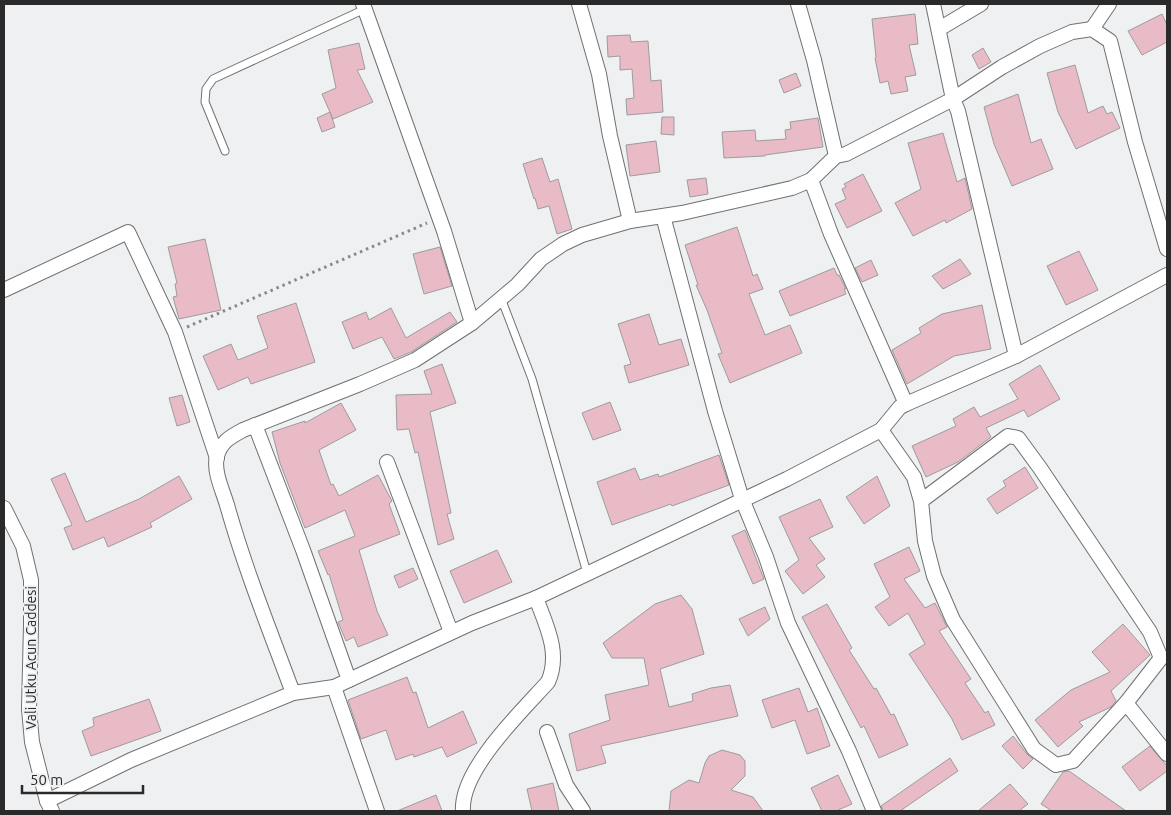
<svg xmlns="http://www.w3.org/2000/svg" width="1171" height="815" viewBox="0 0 1171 815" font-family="Ubuntu,sans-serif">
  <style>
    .building { fill: #e8bbc7; stroke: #9d9c9d }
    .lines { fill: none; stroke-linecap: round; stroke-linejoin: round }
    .lane-casing { stroke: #6f7071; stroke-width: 9 }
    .street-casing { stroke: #6f7071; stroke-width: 16 }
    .path { stroke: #89898a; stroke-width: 3; stroke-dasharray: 2.5 4; stroke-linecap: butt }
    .lane { stroke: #fff; stroke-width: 7 }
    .street { stroke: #fff; stroke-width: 14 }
    .labels { text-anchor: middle; stroke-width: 4; stroke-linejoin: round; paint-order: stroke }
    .street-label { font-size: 14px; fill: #2a2a2a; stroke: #eff0f1 }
  </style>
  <rect width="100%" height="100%" fill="#eff0f1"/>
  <g class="building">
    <polygon points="915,14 918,44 909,45 916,75 905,77 908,91 891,94 888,81 880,83 875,58 876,57 872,19"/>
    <polygon points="1162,14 1167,25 1167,42 1142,55 1128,31"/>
    <polygon points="630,35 631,42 648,41 651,81 661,80 663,112 627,115 626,99 634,98 632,69 620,70 620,56 608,57 607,36"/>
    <polygon points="359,43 365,69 357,70 373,102 333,119 322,94 336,88 328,50"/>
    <polygon points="983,48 991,62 979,69 972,55"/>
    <polygon points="1075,65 1088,113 1103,106 1107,114 1112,112 1120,128 1076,149 1058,112 1047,73"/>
    <polygon points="796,73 801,86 784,93 779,80"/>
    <polygon points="1018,94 1031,143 1041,139 1053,169 1012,186 994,144 984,107"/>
    <polygon points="330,112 335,127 322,132 317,118"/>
    <polygon points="662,117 674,117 674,135 661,134"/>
    <polygon points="818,118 823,147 765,155 765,156 724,158 722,132 755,130 756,141 786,139 785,130 791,129 790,122"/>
    <polygon points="943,133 957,182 965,178 972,209 946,223 945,220 913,236 895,203 921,189 908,143"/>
    <polygon points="656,141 660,172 630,176 626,145"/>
    <polygon points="542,158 550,182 558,179 572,229 557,234 549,206 538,209 535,198 534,199 523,164"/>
    <polygon points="863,174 882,211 847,228 835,204 846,199 842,189 846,187 844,184"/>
    <polygon points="706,178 708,194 690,197 687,180"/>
    <polygon points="737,227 753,276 757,274 763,289 749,294 765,335 790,325 802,353 730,383 718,354 722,353 707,310 696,285 698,285 685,245"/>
    <polygon points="205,239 221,310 179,319 173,297 177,296 175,284 177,283 168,247"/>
    <polygon points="440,247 452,286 424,294 413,254"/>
    <polygon points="1079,251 1098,290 1066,305 1047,266"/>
    <polygon points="960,259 971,274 943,289 932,276"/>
    <polygon points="871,260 878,275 862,282 855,268"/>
    <polygon points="834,268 837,275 839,275 846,289 844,289 846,294 790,316 779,291"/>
    <polygon points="296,303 315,362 251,384 248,377 218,390 203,356 231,344 238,360 268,348 257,316"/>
    <polygon points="982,305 991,349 954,356 907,384 892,350 921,333 919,328 942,314"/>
    <polygon points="391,308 406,338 450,312 457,322 411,352 394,359 382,337 353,349 342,322 366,312 369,320"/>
    <polygon points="649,314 659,345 681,339 689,365 629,383 624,366 631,364 618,324"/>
    <polygon points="442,364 456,403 430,412 451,513 447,514 454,539 438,545 418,452 415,453 409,429 397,430 396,395 432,394 424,371"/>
    <polygon points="1040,365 1060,399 1028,417 1024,410 986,428 991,437 958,462 926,477 912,446 956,426 953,419 974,407 980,417 1018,399 1009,384"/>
    <polygon points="182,395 190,422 177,426 169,398"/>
    <polygon points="610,402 621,430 593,440 582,413"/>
    <polygon points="341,403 356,430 319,450 331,485 333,484 339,496 378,475 392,501 389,504 400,534 359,550 377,611 388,635 358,647 354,637 346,641 338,622 343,620 329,574 328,575 318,551 355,536 345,510 305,528 280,463 272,432 305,421 305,423"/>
    <polygon points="719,455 729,485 672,506 671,504 612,525 597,482 635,468 640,480 658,474 659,477"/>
    <polygon points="1025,467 1038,488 997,514 987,499 1006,486 1003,481"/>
    <polygon points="65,473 86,522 139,499 179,476 192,499 150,523 152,527 108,547 104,537 73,550 64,528 72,525 51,479"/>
    <polygon points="877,476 890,506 864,524 846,497"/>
    <polygon points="820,499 833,527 809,538 825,559 816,565 825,577 803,594 785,571 799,560 779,517"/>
    <polygon points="745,530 764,579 753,584 732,536"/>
    <polygon points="909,547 920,571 904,579 925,608 935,603 947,627 939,631 971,679 965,683 985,713 988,711 995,725 962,740 952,719 909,654 925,644 908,613 889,626 875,607 890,597 874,564"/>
    <polygon points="497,550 512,582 464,603 450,571"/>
    <polygon points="413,568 418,579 399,588 394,576"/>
    <polygon points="681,595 692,609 704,654 660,669 669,707 693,701 692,694 711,688 730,685 738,716 601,746 606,763 577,771 569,734 610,720 605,695 649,685 644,658 612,658 603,643 655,604"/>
    <polygon points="827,604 852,648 849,650 874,689 876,688 891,715 894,714 908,745 879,758 864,726 861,728 802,617"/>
    <polygon points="765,607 770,619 748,636 739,619"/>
    <polygon points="1123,624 1150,655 1111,691 1116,701 1111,707 1079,722 1083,726 1058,747 1035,720 1071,690 1110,672 1092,652"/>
    <polygon points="407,677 413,693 416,692 428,728 463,711 477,743 447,757 442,747 414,757 413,754 396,760 386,730 361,739 348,700"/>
    <polygon points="799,688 808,712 817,708 830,746 807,754 795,720 772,728 762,700"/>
    <polygon points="149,699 161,731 91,756 82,731 94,726 93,718"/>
    <polygon points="1013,736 1027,754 1033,759 1023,769 1002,746"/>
    <polygon points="1150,746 1167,766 1167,771 1140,791 1122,767"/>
    <polygon points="722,750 740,755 745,761 745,776 731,790 753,797 763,811 669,811 671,791 689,780 699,783 705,763 709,756"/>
    <polygon points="950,758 958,771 900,811 883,811 881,806"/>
    <polygon points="1069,771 1126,811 1052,811 1041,804 1063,772"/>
    <polygon points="838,775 852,804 836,811 822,811 811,788"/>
    <polygon points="553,783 559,811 532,811 527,789"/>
    <polygon points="1010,784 1028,804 1019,811 978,811"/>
    <polygon points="436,795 442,811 397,811"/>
  </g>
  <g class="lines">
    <defs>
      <g id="lane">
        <polyline points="225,151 205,102 206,89 213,79 365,9"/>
        <polyline points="501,298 532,379 587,573"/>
      </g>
      <g id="street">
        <polyline points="363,4 444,231 472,323"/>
        <polyline points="579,4 599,74 610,136 630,221"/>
        <polyline points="798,4 814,60 836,156"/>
        <polyline points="933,4 953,99 958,111 1016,356"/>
        <polyline points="939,29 981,4"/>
        <polyline points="1092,29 1109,4"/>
        <polyline points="811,180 831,234 906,404"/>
        <polyline points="663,216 715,411 742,499 766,557 788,623 849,751 874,811"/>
        <polyline points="4,290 128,232 175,332 217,458"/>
        <polyline points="255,425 303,550 349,680"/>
        <polyline points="881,430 914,477 921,501 925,541 934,576 953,620 1034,749 1056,765 1073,761 1126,703 1161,658 1150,632 1040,468 1018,438 1008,436 921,501"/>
        <polyline points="387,462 451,632"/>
        <polyline points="4,508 23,546 31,580 31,625 29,709 32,742 47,801 52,811"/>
        <polyline points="334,687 377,811"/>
        <path d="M 293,693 C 270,631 245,569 227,505 C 223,491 213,471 217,456 C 221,442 230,437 243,430 L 360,384 L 415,360 L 472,323 L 517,285 L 541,259 L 563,244 L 582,235 L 630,221 L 682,213 L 792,188 L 811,180 L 836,156 L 846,154 L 953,99 L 1002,67 L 1040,46 L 1072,32 L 1092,29 L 1110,41 L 1135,142 L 1167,249"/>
        <polyline points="1126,703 1167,754"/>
        <polyline points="547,732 566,785 583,811"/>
        <polyline points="47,801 131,760 293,693 334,687 472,623 536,598 787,479 881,430 900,407 906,404 1016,356 1167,275"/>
        <path d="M 463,811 C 460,770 522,711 548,682 C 561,653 546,625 536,598"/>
      </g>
    </defs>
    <use href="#lane" class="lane-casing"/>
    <use href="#street" class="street-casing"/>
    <polyline class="path" points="187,327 427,223"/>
    <use href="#lane" class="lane"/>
    <use href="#street" class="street"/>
  </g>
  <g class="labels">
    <g class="street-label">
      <text transform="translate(31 658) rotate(-90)" y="5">Vali Utku Acun Caddesi</text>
    </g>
  </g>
  <rect width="1171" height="815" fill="none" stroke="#2a2a2a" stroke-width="10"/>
  <path d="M22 785v8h121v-8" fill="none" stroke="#2a2a2a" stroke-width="2.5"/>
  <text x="30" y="785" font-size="15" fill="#2a2a2a" stroke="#eff0f1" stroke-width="4" paint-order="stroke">50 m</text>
</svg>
